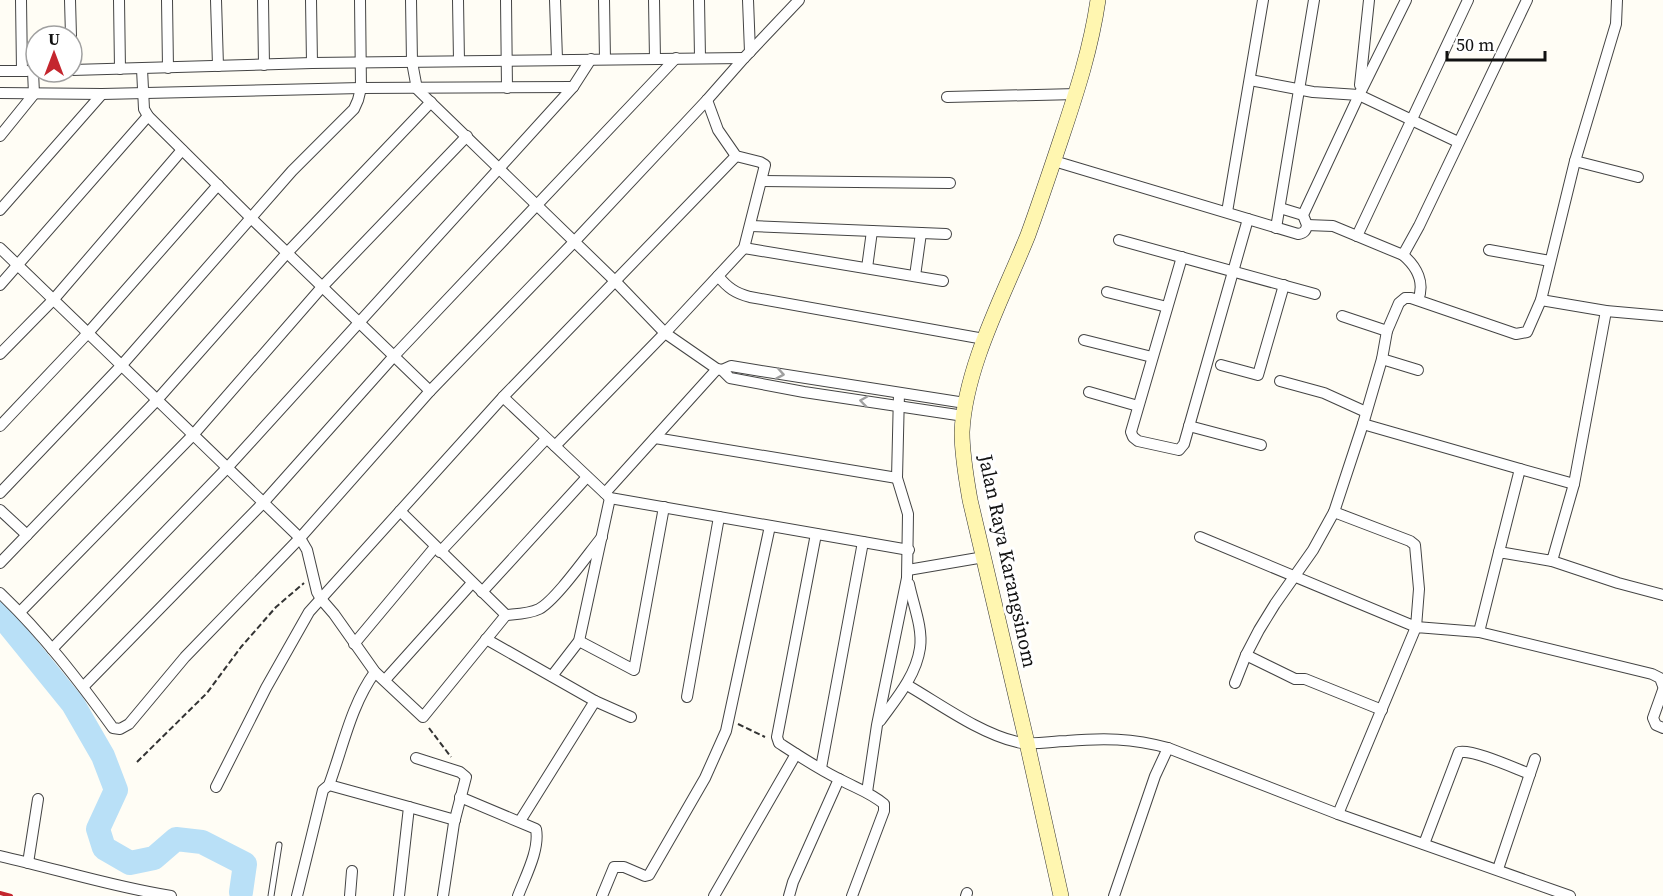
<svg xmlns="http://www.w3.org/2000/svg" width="1663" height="896" viewBox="0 0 1663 896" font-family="'Source Serif 4',serif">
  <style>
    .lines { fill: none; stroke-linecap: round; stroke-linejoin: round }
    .river { stroke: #b9e0f7; stroke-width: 24 }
    .lane-casing { stroke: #444; stroke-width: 7 }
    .street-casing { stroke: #444; stroke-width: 12 }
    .secondary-casing { stroke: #333; stroke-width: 16 }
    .path { stroke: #333; stroke-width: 2; stroke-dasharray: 6 3; stroke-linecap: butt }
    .lane { stroke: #fff; stroke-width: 5 }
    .street { stroke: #fff; stroke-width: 10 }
    .secondary { stroke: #fff6b0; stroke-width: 15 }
    .rail { stroke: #c4262e; stroke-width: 4 }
    .oneway { stroke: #a0a0a0 }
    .labels { text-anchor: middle; stroke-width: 6; stroke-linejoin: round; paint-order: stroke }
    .street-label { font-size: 20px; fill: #111; stroke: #fff }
  </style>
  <rect width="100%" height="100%" fill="#fffdf5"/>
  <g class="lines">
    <polyline class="river" points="0,614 73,704 103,756 116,790 98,829 104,848 130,863 154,858 176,839 202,842 245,864 241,892"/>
    <defs>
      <polyline id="lane" points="271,896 279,845"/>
      <g id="street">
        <polyline points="21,0 22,71"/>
        <polyline points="70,0 71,36"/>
        <polyline points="119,0 120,69"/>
        <polyline points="167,0 168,68"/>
        <polyline points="216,0 218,66"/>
        <polyline points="263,0 264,65"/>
        <polyline points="311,0 312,63"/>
        <polyline points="411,0 412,62 417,89 615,281 665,333 717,369 722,370 730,378 804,392 964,416"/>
        <polyline points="458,0 459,61"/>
        <polyline points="506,0 507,88"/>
        <polyline points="555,0 557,59"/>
        <polyline points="604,0 605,59"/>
        <polyline points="654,0 655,59"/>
        <polyline points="699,0 700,57"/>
        <polyline points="748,0 750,52"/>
        <polyline points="142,69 144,109 148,116 251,218 430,391"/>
        <polyline points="72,70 312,63 744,58"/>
        <polyline points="0,71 27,71"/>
        <polyline points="1250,80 1313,92 1359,95 1458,142"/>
        <polyline points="1360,85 1369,0"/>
        <polyline points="0,93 102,94 361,88 573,87"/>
        <polyline points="947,97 1077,94"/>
        <polyline points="0,136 34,94 33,71"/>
        <path d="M 1054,161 L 1298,234 C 1304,233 1306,231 1307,225 L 1303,215 L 1359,95 L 1406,0"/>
        <polyline points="1575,161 1638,177"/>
        <polyline points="762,181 950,183"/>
        <polyline points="1280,208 1303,215"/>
        <polyline points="0,210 102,94"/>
        <polyline points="1227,212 1263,0"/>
        <polyline points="1307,225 1333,226 1403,255 1419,226 1527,0"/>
        <polyline points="751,226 946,234"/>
        <polyline points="1276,228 1314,0"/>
        <polyline points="1357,236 1468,0"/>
        <polyline points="1119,240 1315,294"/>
        <polyline points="0,248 300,538 307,550 317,592 321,599 334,614 375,672 423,717 506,615"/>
        <polyline points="744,248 943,281"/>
        <polyline points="1489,250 1550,261"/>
        <path d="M 1403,255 C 1417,267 1425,283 1418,300"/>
        <polyline points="1182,257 1131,432 1133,437 1138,441 1179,450 1184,444 1248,219"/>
        <polyline points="867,268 872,231"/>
        <path d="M 718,276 C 728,288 735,293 750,297 L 984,339"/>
        <polyline points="915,276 921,233"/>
        <polyline points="0,285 148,116"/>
        <polyline points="1107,292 1167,307"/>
        <polyline points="1541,300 1606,311 1663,316"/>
        <polyline points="1342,316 1387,331"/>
        <polyline points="1084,340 1152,357"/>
        <polyline points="0,354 54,299 182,150"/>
        <polyline points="1382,359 1418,370"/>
        <polyline points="1221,365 1258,375 1284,285"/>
        <polyline points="722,370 731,366 761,371 965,403"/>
        <polyline points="1280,381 1324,393 1366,412"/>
        <polyline points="1089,392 1138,406"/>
        <polyline points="503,397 610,498 909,550"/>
        <polyline points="1363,424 1520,469 1499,552"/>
        <polyline points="0,426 88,333 218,185"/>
        <polyline points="1189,426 1261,445"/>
        <polyline points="655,438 897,478"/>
        <polyline points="555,446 665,333 744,248 765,165 760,162 736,156 718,130 707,100"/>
        <polyline points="1520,469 1574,484"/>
        <polyline points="0,493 121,366 292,171 354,109 358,100 361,88 360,0"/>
        <polyline points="605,493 717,369"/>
        <polyline points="0,510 27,535"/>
        <path d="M 400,511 L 506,615 C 516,614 529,614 539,609 C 556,600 588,554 602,537"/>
        <path d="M 816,534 L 777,737 L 779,743 C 799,756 820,770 841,780 C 856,788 871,793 884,804 L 884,811 L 852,896"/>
        <polyline points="1200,537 1416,627 1419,589 1415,545 1410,541 1334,512"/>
        <polyline points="440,552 546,439"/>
        <polyline points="1552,561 1618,583 1663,595"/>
        <polyline points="0,563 157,400 287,253 431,102"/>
        <polyline points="908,570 984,557"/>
        <polyline points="482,592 587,477"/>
        <path d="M 0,593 C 43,634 79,681 113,728 L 120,729 L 129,724 L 185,657 L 300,538 L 430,391 L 574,242 L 707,100 L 744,58 L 799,0"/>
        <polyline points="20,612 193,435 322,287 467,136"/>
        <polyline points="1479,632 1652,674 1660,678 1663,686"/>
        <polyline points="486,639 595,701 631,717"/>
        <polyline points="579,641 634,670 664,507"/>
        <polyline points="354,644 435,547"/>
        <polyline points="52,649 227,468 573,87 591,59"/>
        <polyline points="1246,655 1295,679 1305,679 1382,710"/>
        <polyline points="552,676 579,641 610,498"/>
        <polyline points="385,680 472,583"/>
        <polyline points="1235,683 1246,655 1259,630 1275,604 1313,550 1334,512 1363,424 1382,359 1387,331 1399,303 1405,298 1411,298 1516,334 1527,332 1541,300 1575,161 1616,24 1617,0"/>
        <path d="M 907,685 C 940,704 979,733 1017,742 C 1032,746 1051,741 1067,741 C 1103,738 1132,738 1168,748"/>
        <polyline points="83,687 263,503 394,356 676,58"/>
        <polyline points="1663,690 1653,718 1656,725 1663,728"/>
        <polyline points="687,697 719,517"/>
        <path d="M 880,721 C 896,699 916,676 920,648 C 923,628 913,604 909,584"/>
        <polyline points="416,758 460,772 466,777 454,823 443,896"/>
        <polyline points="821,768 863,542"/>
        <polyline points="329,785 409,807 399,896"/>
        <polyline points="216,787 266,688 309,612 503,397 736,156"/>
        <polyline points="867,792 877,725 907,578 908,514 897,478 899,393"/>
        <path d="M 460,797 L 536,829 C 540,850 525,877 518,896"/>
        <polyline points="409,807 455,820"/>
        <polyline points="1338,814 1416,627 1479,632 1499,552 1552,561 1574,484 1606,311"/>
        <polyline points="520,821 595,701"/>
        <path d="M 1424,844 L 1459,752 C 1473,749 1514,768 1530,774"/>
        <path d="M 0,856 C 57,869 113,887 171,896"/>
        <polyline points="28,863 38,799"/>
        <polyline points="1498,869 1535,759"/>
        <path d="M 297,896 L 323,790 L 329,785 C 343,747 351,705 375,672"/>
        <polyline points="350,896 352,871"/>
        <polyline points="602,896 614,867 624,867 645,876 649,875 705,778 726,731 770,526"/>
        <polyline points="714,896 796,754"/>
        <polyline points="789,896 793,882 839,779"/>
        <polyline points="966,896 967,893"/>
        <polyline points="1114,896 1155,776 1168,748 1338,814 1570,896"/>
      </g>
      <path id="secondary" d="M 1061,896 L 1027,743 L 970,500 C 966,477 962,455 962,432 C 965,367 1004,295 1028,235 C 1040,202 1051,169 1062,136 C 1077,91 1091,48 1098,0"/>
    </defs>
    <use href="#lane" class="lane-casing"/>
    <use href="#street" class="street-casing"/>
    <use href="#secondary" class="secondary-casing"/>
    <g class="path">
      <polyline points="738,724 765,737"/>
      <polyline points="429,728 451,757"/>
      <polyline points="137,762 207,693 241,647 276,607 304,583"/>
    </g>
    <use href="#lane" class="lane"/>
    <use href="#street" class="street"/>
    <use href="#secondary" class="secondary"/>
    <polyline class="rail" points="0,893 11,896"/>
  </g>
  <defs><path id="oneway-chevron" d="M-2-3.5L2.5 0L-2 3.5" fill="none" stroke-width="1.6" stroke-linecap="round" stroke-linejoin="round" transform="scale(1.5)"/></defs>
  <g class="oneway">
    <use href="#oneway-chevron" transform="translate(780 374) rotate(10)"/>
    <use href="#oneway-chevron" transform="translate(864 401) rotate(-172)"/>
  </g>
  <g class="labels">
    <g class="street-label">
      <text transform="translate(1008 561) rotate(78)" y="7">Jalan Raya Karangsinom</text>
    </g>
  </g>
  <g transform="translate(54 54)"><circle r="28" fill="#ffffff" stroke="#a0a0a0" stroke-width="1.5"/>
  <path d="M0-4.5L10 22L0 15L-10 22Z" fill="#c4262e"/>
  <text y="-9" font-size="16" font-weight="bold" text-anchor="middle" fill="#111111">U</text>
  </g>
  <path d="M1447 51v9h98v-9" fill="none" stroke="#111111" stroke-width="3"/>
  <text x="1456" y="51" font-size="18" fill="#111111" stroke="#ffffff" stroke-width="4.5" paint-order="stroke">50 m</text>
</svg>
